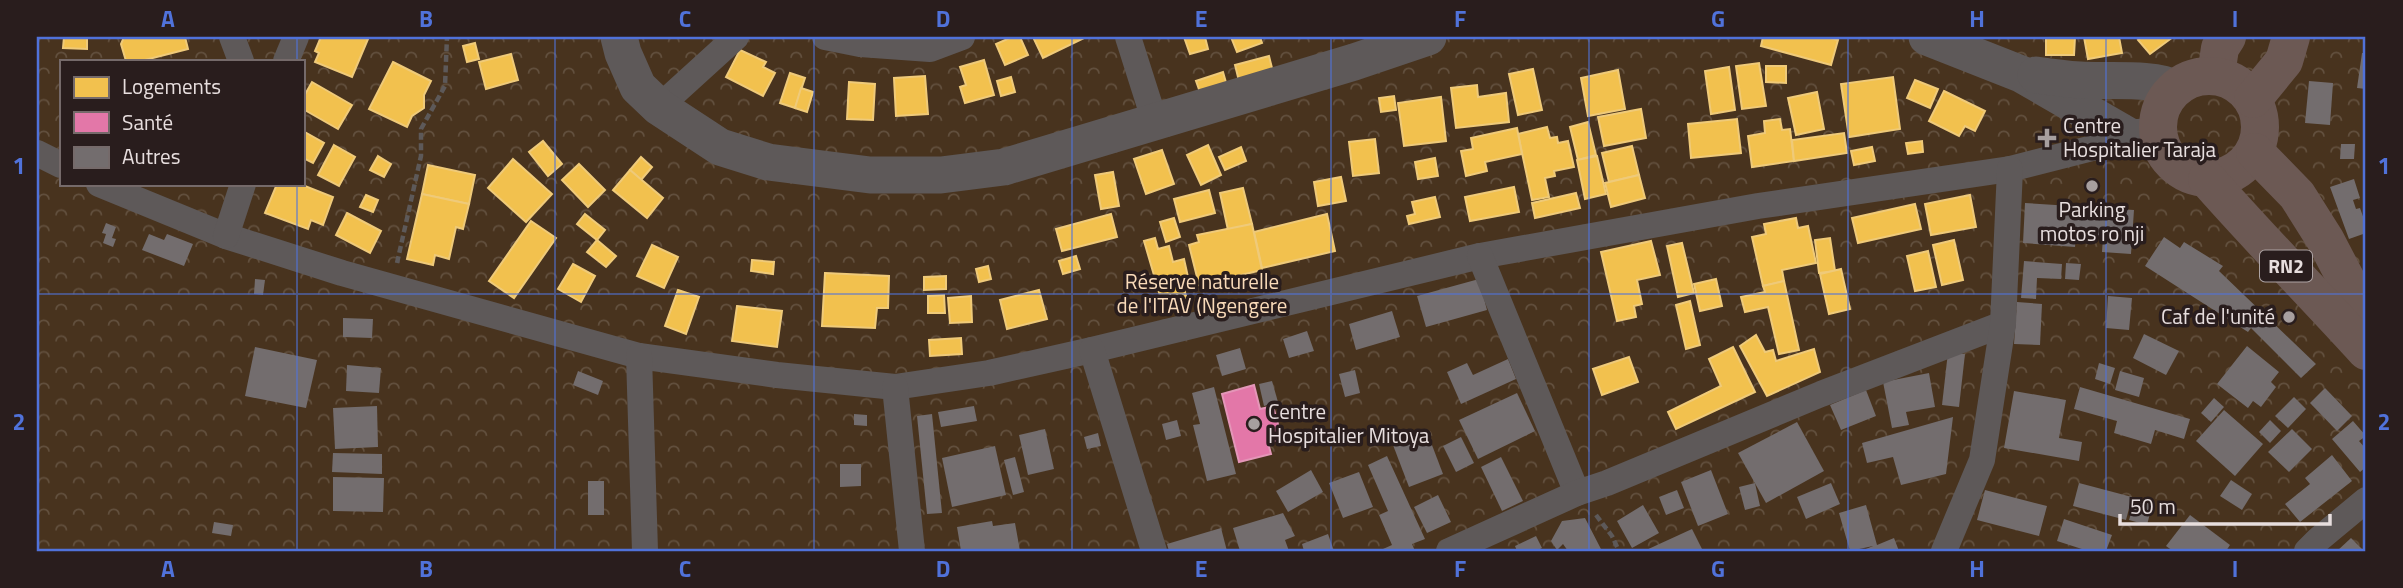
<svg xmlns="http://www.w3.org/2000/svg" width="2403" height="588" viewBox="0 0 2403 588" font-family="'Titillium Web',sans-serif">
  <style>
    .park { fill: url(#park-crowns); fill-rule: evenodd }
    .homes { fill: #f2c14e; stroke: #efca79; stroke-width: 2 }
    .health { fill: #e377a8; stroke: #e496b8; stroke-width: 2 }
    .building { fill: #736d6e }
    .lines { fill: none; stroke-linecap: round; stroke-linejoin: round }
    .path { stroke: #5d5959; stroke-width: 4.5; stroke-dasharray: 7 3.5; stroke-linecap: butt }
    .street { stroke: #5e5959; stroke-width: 26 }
    .secondary { stroke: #5e5959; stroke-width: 37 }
    .highway { stroke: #6c5954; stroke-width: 38 }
    .grid { fill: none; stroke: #5072da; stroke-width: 2; stroke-opacity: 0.55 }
    .poi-dot { fill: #a79f9f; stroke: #291d1d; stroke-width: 2.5 }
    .labels { text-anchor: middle; stroke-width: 7; stroke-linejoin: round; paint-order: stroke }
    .shield { fill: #291d1d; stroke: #aea4a4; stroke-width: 2 }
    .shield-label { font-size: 19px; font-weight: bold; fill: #e7dede }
    .poi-label { font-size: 21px; fill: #e7dede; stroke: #291d1d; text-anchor: start }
    .park-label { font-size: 21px; fill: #f9dab9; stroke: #291d1d }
    .neatline { fill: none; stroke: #5072da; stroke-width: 2.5 }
    .grid-label { font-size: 23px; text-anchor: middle; font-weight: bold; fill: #5072da }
  </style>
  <defs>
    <pattern id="park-crowns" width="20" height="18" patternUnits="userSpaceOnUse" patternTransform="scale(1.75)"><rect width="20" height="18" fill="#48331e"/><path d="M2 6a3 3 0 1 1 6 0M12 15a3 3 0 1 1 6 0" fill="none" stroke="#62503e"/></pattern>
  </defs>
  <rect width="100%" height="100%" fill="#30292a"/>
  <path class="park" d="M 37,37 L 2366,37 L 2366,551 L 37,551 ZM 61,61 L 303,61 L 303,184 L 61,184 Z"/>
  <g class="homes">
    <polygon points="64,37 87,37 87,49 63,48"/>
    <polygon points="124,37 185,37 188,49 141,61 126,61 121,44"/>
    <polygon points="321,37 363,37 368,39 352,77 315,62 319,53 315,51"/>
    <polygon points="1012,37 1020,37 1028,55 1005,65 996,44"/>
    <polygon points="1033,37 1086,37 1043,58"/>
    <polygon points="1184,37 1205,37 1208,49 1190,54"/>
    <polygon points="1231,37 1260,37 1262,43 1237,52"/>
    <polygon points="1763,37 1826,37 1838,40 1831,65 1761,46"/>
    <polygon points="2046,37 2075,37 2074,55 2046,55"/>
    <polygon points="2084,37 2119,37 2122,53 2088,59"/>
    <polygon points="2142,37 2173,37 2150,54 2138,40"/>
    <polygon points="475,43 479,59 467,62 463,46"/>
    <polygon points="740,50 766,62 763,67 775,73 763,96 726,77"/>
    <polygon points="511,54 518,80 486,89 479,62"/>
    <polygon points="1269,56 1273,72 1239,81 1235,65"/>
    <polygon points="984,60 994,95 965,103 960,87 966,85 960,67"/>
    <polygon points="393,62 431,81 424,95 424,108 412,116 407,127 369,109"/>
    <polygon points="1759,63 1766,106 1742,109 1736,66"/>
    <polygon points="1766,66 1786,66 1786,83 1766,82"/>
    <polygon points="1729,67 1735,110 1711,114 1705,71"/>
    <polygon points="1533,69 1542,110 1518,115 1509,74"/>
    <polygon points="1618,70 1625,109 1588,116 1581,78"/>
    <polygon points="1223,72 1227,86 1201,95 1196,81"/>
    <polygon points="790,73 805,78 795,108 780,103"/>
    <polygon points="925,76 928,114 896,116 894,78"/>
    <polygon points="1011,77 1015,92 1001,96 997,81"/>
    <polygon points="1893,77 1900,129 1849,137 1841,84"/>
    <polygon points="1915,80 1938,89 1930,108 1907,98"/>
    <polygon points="312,82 352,105 338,129 303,109 303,98"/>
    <polygon points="849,82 875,84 873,120 847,119"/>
    <polygon points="1477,85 1478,97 1506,93 1509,122 1456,128 1451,88"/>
    <polygon points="801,88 813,92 807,112 795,108"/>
    <polygon points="1944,91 1985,111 1975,131 1965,126 1959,136 1929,121"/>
    <polygon points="1817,92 1824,129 1796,135 1788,98"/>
    <polygon points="1394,96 1396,110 1381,112 1379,98"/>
    <polygon points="1441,97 1446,141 1404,146 1398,103"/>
    <polygon points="1641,109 1646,138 1604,146 1598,117"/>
    <polygon points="1737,119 1741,153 1691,158 1688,124"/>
    <polygon points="1780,119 1782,130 1790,129 1794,161 1752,167 1748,136 1765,133 1764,121"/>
    <polygon points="1588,122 1596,155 1578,160 1570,127"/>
    <polygon points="1547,127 1550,138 1557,137 1558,143 1568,141 1574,167 1554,171 1555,176 1545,178 1549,197 1532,200 1518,134"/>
    <polygon points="1517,128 1522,154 1485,162 1487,171 1466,176 1461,151 1473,149 1471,138"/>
    <polygon points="303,131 324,143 313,163 303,158"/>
    <polygon points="1844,133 1847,153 1794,161 1792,140"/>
    <polygon points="1375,139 1379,173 1353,176 1349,142"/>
    <polygon points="543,141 562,164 548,176 529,152"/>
    <polygon points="1922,141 1923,152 1908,154 1906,143"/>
    <polygon points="334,145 355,157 339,186 318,175"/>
    <polygon points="1208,145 1221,175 1201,185 1187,155"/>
    <polygon points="1632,146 1639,175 1609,182 1602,153"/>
    <polygon points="1241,147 1246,161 1225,170 1219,157"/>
    <polygon points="1872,147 1875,161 1854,165 1851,151"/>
    <polygon points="1162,150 1174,184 1146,194 1134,159"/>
    <polygon points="378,156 391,164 384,177 370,170"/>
    <polygon points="1597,156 1606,194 1585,199 1577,160"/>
    <polygon points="641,157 652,167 641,180 630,170"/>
    <polygon points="1435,158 1438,176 1418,179 1415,162"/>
    <polygon points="513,159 552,194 526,222 488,188"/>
    <polygon points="579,164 605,190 588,207 562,180"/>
    <polygon points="428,165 475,175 469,204 422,194"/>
    <polygon points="630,170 663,198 647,218 613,190"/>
    <polygon points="1113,172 1119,206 1101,209 1095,175"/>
    <polygon points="1639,175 1645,198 1611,207 1605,183"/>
    <polygon points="1341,177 1346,201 1318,206 1314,182"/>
    <polygon points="277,184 300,184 333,197 323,225 311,220 308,229 265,213"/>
    <polygon points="1514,187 1519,212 1470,221 1465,197"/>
    <polygon points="1243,188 1252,224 1228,230 1220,193"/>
    <polygon points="1209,190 1215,213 1180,222 1174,199"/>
    <polygon points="1576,193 1580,208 1535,218 1532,203"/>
    <polygon points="422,194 469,204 463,229 456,227 449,259 435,255 433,265 407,259"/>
    <polygon points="366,195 378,200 373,212 360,207"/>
    <polygon points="1970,195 1976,227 1931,235 1925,204"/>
    <polygon points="1435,197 1440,217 1409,224 1407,216 1415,214 1412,202"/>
    <polygon points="1915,204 1921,229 1858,243 1852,218"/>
    <polygon points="347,213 381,231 370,253 336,235"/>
    <polygon points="585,214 605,230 597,240 577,224"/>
    <polygon points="1111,214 1117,237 1062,251 1056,229"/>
    <polygon points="1327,214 1335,251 1262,268 1254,232"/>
    <polygon points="1174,218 1180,237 1166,242 1160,222"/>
    <polygon points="1796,218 1798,228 1808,226 1816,263 1782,270 1784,281 1763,286 1752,237 1766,234 1764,224"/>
    <polygon points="531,221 556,238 514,298 489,281"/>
    <polygon points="1252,224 1262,270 1199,285 1189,245 1199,242 1197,235"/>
    <polygon points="1155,238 1158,249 1169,246 1173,262 1184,259 1188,277 1181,279 1187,299 1163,306 1144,241"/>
    <polygon points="1830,238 1835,271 1819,273 1815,240"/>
    <polygon points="597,240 616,256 606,267 587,252"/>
    <polygon points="1954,240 1963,280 1942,285 1933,245"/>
    <polygon points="1651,241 1660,275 1637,280 1642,304 1634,306 1636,317 1617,321 1601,252"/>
    <polygon points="1682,243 1694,293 1678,297 1667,246"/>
    <polygon points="652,245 678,257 664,288 637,276"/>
    <polygon points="1928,251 1936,287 1915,291 1907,256"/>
    <polygon points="1076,256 1080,269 1063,274 1059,261"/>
    <polygon points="752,260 774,262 773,274 751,271"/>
    <polygon points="573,264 595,276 581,302 558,289"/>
    <polygon points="988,266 991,279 979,282 976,269"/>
    <polygon points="1841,269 1850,309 1829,314 1820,274"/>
    <polygon points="825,273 889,276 888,308 877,308 875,328 822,326"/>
    <polygon points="946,276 946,289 924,290 924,277"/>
    <polygon points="1716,279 1722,306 1700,311 1694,284"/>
    <polygon points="1784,281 1799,350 1779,354 1768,307 1745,312 1741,297 1765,292 1763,286"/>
    <polygon points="678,290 699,297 686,334 665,326"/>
    <polygon points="1039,290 1047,319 1007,329 1000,300"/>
    <polygon points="944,295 945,313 928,313 928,296"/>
    <polygon points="971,296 972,322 950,323 948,298"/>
    <polygon points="1690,301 1700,345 1686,349 1676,305"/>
    <polygon points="737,306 782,311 777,347 732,341"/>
    <polygon points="1756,335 1765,352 1773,350 1776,361 1814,349 1820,372 1767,396 1740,346"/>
    <polygon points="961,338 962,354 930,356 929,340"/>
    <polygon points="1733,347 1755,392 1676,429 1668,412 1721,386 1709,359"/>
    <polygon points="1629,357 1638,382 1602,395 1593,369"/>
  </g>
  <polygon class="health" points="1254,385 1260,409 1273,406 1282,439 1268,443 1271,454 1239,462 1222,394"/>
  <g class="building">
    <polygon points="2362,53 2366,53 2366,89 2357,88"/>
    <polygon points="2309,81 2333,83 2330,125 2305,123"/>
    <polygon points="2341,144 2355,144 2354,159 2340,159"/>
    <polygon points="2354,179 2360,198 2353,200 2356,209 2360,208 2366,225 2366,233 2349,239 2330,187"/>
    <polygon points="2025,203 2134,210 2131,254 2102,252 2103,237 2076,235 2075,247 2023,243"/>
    <polygon points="106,223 116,227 112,238 116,239 113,247 103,243 106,234 102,233"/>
    <polygon points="149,234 164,240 167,234 193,244 184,266 142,250"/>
    <polygon points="2164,237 2180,248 2184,242 2223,266 2219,271 2316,364 2301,378 2251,328 2248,332 2145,266"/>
    <polygon points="2024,261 2062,264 2061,279 2037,278 2036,299 2021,298"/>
    <polygon points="2066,263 2081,264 2079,280 2065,279"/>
    <polygon points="255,279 265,280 263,295 254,294"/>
    <polygon points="1479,279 1487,310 1426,327 1417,296"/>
    <polygon points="2108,296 2132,298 2129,330 2106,328"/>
    <polygon points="2017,302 2042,304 2040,345 2014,344"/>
    <polygon points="1392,311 1400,337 1356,350 1349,324"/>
    <polygon points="343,318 373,319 372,338 343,337"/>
    <polygon points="1307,331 1314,351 1289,358 1283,339"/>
    <polygon points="2144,334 2179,351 2166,375 2133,358"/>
    <polygon points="2247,346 2279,372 2271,382 2276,387 2261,407 2253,401 2248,408 2217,384"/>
    <polygon points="255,347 317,360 306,408 245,396"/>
    <polygon points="1240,348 1246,369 1222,376 1216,355"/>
    <polygon points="1948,352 1965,354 1959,407 1942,405"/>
    <polygon points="1508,359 1516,379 1461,404 1447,372 1467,363 1473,375"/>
    <polygon points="2099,363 2115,368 2110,384 2095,379"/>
    <polygon points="347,365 381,368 379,393 346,391"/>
    <polygon points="1355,370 1360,393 1345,397 1339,374"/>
    <polygon points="578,371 603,381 598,395 573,385"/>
    <polygon points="2120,371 2144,378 2139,397 2115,390"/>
    <polygon points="1929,373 1935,407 1906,412 1909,425 1892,428 1883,382"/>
    <polygon points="1272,381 1278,402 1264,406 1259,384"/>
    <polygon points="1214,387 1236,474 1207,481 1193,425 1200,424 1192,393"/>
    <polygon points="2080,387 2190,419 2184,439 2155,430 2151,444 2114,433 2117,421 2074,409"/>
    <polygon points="2325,388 2352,416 2337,431 2310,403"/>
    <polygon points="1866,390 1876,416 1841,430 1830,405"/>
    <polygon points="2014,391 2066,400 2059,438 2082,442 2079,461 2004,448"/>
    <polygon points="1517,393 1535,431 1478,459 1459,420"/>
    <polygon points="2294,397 2306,409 2288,428 2275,416"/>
    <polygon points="2214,398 2224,407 2211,422 2201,413"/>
    <polygon points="377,406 378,447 335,449 333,408"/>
    <polygon points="974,406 977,421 941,427 938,412"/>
    <polygon points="2224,410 2263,444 2235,476 2196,441"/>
    <polygon points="854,414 867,415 867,426 854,425"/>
    <polygon points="932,414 942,513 927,514 917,416"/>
    <polygon points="1953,417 1946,474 1901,485 1893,457 1867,463 1862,443"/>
    <polygon points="1177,420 1181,436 1166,440 1162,424"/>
    <polygon points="2270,420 2281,431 2270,443 2259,432"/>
    <polygon points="2353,421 2366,436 2359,441 2366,449 2366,467 2360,472 2332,439"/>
    <polygon points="1797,422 1824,471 1766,503 1738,453"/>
    <polygon points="1045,429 1054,469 1028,475 1019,435"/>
    <polygon points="2292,429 2312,449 2289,472 2268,452"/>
    <polygon points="1427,432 1443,474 1409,487 1393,445"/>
    <polygon points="1098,433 1101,446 1087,449 1084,437"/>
    <polygon points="1461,437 1474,463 1456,472 1443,446"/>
    <polygon points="995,446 1006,495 952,507 942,458"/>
    <polygon points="333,453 382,454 382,474 332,472"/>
    <polygon points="2332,455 2352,481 2300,522 2285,504 2310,484 2305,478"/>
    <polygon points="1387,456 1425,539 1412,544 1415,551 1384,551 1383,549 1392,545 1379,515 1388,511 1368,465"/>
    <polygon points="1015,457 1024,492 1013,495 1004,460"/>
    <polygon points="1501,457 1523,501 1502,511 1481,467"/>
    <polygon points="840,464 861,464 861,486 840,487"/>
    <polygon points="1311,470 1323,492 1288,512 1276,491"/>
    <polygon points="1711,470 1728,514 1698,526 1681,482"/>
    <polygon points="1359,472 1373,507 1343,518 1329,483"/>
    <polygon points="333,477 384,478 383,512 333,511"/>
    <polygon points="2231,480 2252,494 2242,510 2220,496"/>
    <rect x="588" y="481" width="16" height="34"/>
    <polygon points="1755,483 1760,506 1745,510 1739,487"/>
    <polygon points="1831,483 1840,504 1806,519 1797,497"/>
    <polygon points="2079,483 2132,497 2126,520 2073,506"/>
    <polygon points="1677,490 1684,508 1666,515 1659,497"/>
    <polygon points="1985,490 2047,506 2039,536 1977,520"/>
    <polygon points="1438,495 1451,522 1427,533 1414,507"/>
    <polygon points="2136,498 2153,502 2147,525 2129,520"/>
    <polygon points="1643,505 1659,533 1632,548 1617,521"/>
    <polygon points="1866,505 1877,545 1894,538 1899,551 1861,551 1873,546 1850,551 1839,513"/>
    <polygon points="1283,513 1295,536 1285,540 1289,551 1240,551 1233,528"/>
    <polygon points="2190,515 2230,545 2226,551 2173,551 2166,546"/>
    <polygon points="1585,518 1602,551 1568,551 1563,544 1557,550 1551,541 1562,521"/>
    <polygon points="2064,519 2112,535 2106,551 2088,551 2057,541"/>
    <polygon points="992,521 993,526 1015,523 1020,551 961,551 957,527"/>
    <polygon points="214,522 233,525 231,536 212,533"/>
    <polygon points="1221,528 1227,551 1169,551 1167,544"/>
    <polygon points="1692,529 1703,551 1644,551"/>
    <polygon points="1328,534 1334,551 1304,551 1302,544"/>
    <polygon points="1536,536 1542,548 1536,551 1517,551 1515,546"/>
    <polygon points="2351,538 2364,551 2337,551"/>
  </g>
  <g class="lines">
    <g class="path">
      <polyline points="397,263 421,156 421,129 445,86 447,37"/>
      <polyline points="1596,515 1612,536 1619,551"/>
    </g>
    <g class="street">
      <polyline points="232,37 241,61"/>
      <polyline points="825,37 860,44 930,49 962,37"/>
      <polyline points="1128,37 1155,122"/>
      <polyline points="286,61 296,37"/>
      <polyline points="659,107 736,37"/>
      <polyline points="37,153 61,165"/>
      <polyline points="99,184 226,236 342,273 639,356 777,375 895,387 989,373 1092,350 1480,256 1758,206 2010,169 2132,138"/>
      <polyline points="226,236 243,184"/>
      <polyline points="1480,256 1577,493"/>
      <polyline points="1092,350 1154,551"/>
      <polyline points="639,356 645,551"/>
      <polyline points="895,387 912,551"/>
      <polyline points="1449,551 1577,493 1607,483 1821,394 2003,324"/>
      <polyline points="1944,551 1982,460 2003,324 2010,169"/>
      <polyline points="2307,551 2319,539 2366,500"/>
    </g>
    <g class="secondary">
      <polyline points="619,37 623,53 638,87 659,107 720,147 768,162 870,175 941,175 1004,167 1354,62 1428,37"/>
      <polyline points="1927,37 2021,74 2132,138 2158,136"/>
      <path d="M 2036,75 C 2050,77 2065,79 2080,80 C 2105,82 2155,77 2174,88"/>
    </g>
    <g class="highway">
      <polyline points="2216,75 2220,48 2227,37"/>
      <circle cx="2209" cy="127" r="51"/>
      <polyline points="2253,99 2284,61 2291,37"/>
      <polyline points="2255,152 2297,195 2326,241 2350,287 2366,331"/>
      <path d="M 2207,179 C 2259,238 2313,293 2366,351"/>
    </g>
  </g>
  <path class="grid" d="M 297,37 L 297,61M 555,37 L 555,551M 814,37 L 814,551M 1072,37 L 1072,551M 1331,37 L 1331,551M 1589,37 L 1589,551M 1848,37 L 1848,551M 2106,37 L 2106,551M 297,184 L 297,551M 37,294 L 2366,294"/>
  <g class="poi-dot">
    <path d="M2043.5 127.5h7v7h7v7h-7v7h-7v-7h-7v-7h7z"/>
    <circle cx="2092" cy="186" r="7"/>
    <circle cx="2289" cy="317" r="7"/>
    <circle cx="1254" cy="424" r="7"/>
  </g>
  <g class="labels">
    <rect class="shield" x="2260" y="250.5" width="52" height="31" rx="5"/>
    <g class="shield-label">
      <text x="2286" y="273">RN2</text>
    </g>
    <g class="poi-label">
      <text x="2063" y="133">Centre<tspan x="2063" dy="24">Hospitalier Taraja</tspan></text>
      <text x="2092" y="217" text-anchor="middle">Parking<tspan x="2092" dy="24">motos ro nji</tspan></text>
      <text x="2275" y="324" text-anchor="end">Caf de l'unité</text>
      <text x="1268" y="419">Centre<tspan x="1268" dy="24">Hospitalier Mitoya</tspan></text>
    </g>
    <g class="park-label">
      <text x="1202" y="289">Réserve naturelle<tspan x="1202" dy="24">de l'ITAV (Ngengere</tspan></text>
    </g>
  </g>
  <rect width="2403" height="588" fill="none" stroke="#291d1d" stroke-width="77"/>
  <rect x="60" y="60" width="245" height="126" fill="#291d1d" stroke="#756a6a" stroke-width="2"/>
  <rect x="74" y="77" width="35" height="21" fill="#f2c14e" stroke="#756a6a" stroke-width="2"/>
  <text x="122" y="94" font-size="21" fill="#e7dede">Logements</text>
  <rect x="74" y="112" width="35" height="21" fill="#e377a8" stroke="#756a6a" stroke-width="2"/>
  <text x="122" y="130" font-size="21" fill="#e7dede">Santé</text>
  <rect x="74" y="147" width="35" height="21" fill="#736d6e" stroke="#756a6a" stroke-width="2"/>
  <text x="122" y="164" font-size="21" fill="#e7dede">Autres</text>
  <path d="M2120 514v10h210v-10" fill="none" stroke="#e7dede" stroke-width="3.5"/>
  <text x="2130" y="514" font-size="21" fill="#e7dede" stroke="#291d1d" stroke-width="5" paint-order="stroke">50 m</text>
  <rect x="38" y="38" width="2326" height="512" class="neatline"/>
  <g class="grid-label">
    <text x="168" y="27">A</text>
    <text x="426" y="27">B</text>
    <text x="685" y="27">C</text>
    <text x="943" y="27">D</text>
    <text x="1201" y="27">E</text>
    <text x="1460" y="27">F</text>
    <text x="1718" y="27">G</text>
    <text x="1977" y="27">H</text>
    <text x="2235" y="27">I</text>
    <text x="19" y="174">1</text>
    <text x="2384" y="174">1</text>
    <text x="19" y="430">2</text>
    <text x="2384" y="430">2</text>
    <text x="168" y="577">A</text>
    <text x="426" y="577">B</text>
    <text x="685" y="577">C</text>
    <text x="943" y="577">D</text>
    <text x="1201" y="577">E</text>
    <text x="1460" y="577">F</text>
    <text x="1718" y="577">G</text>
    <text x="1977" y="577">H</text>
    <text x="2235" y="577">I</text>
  </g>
</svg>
